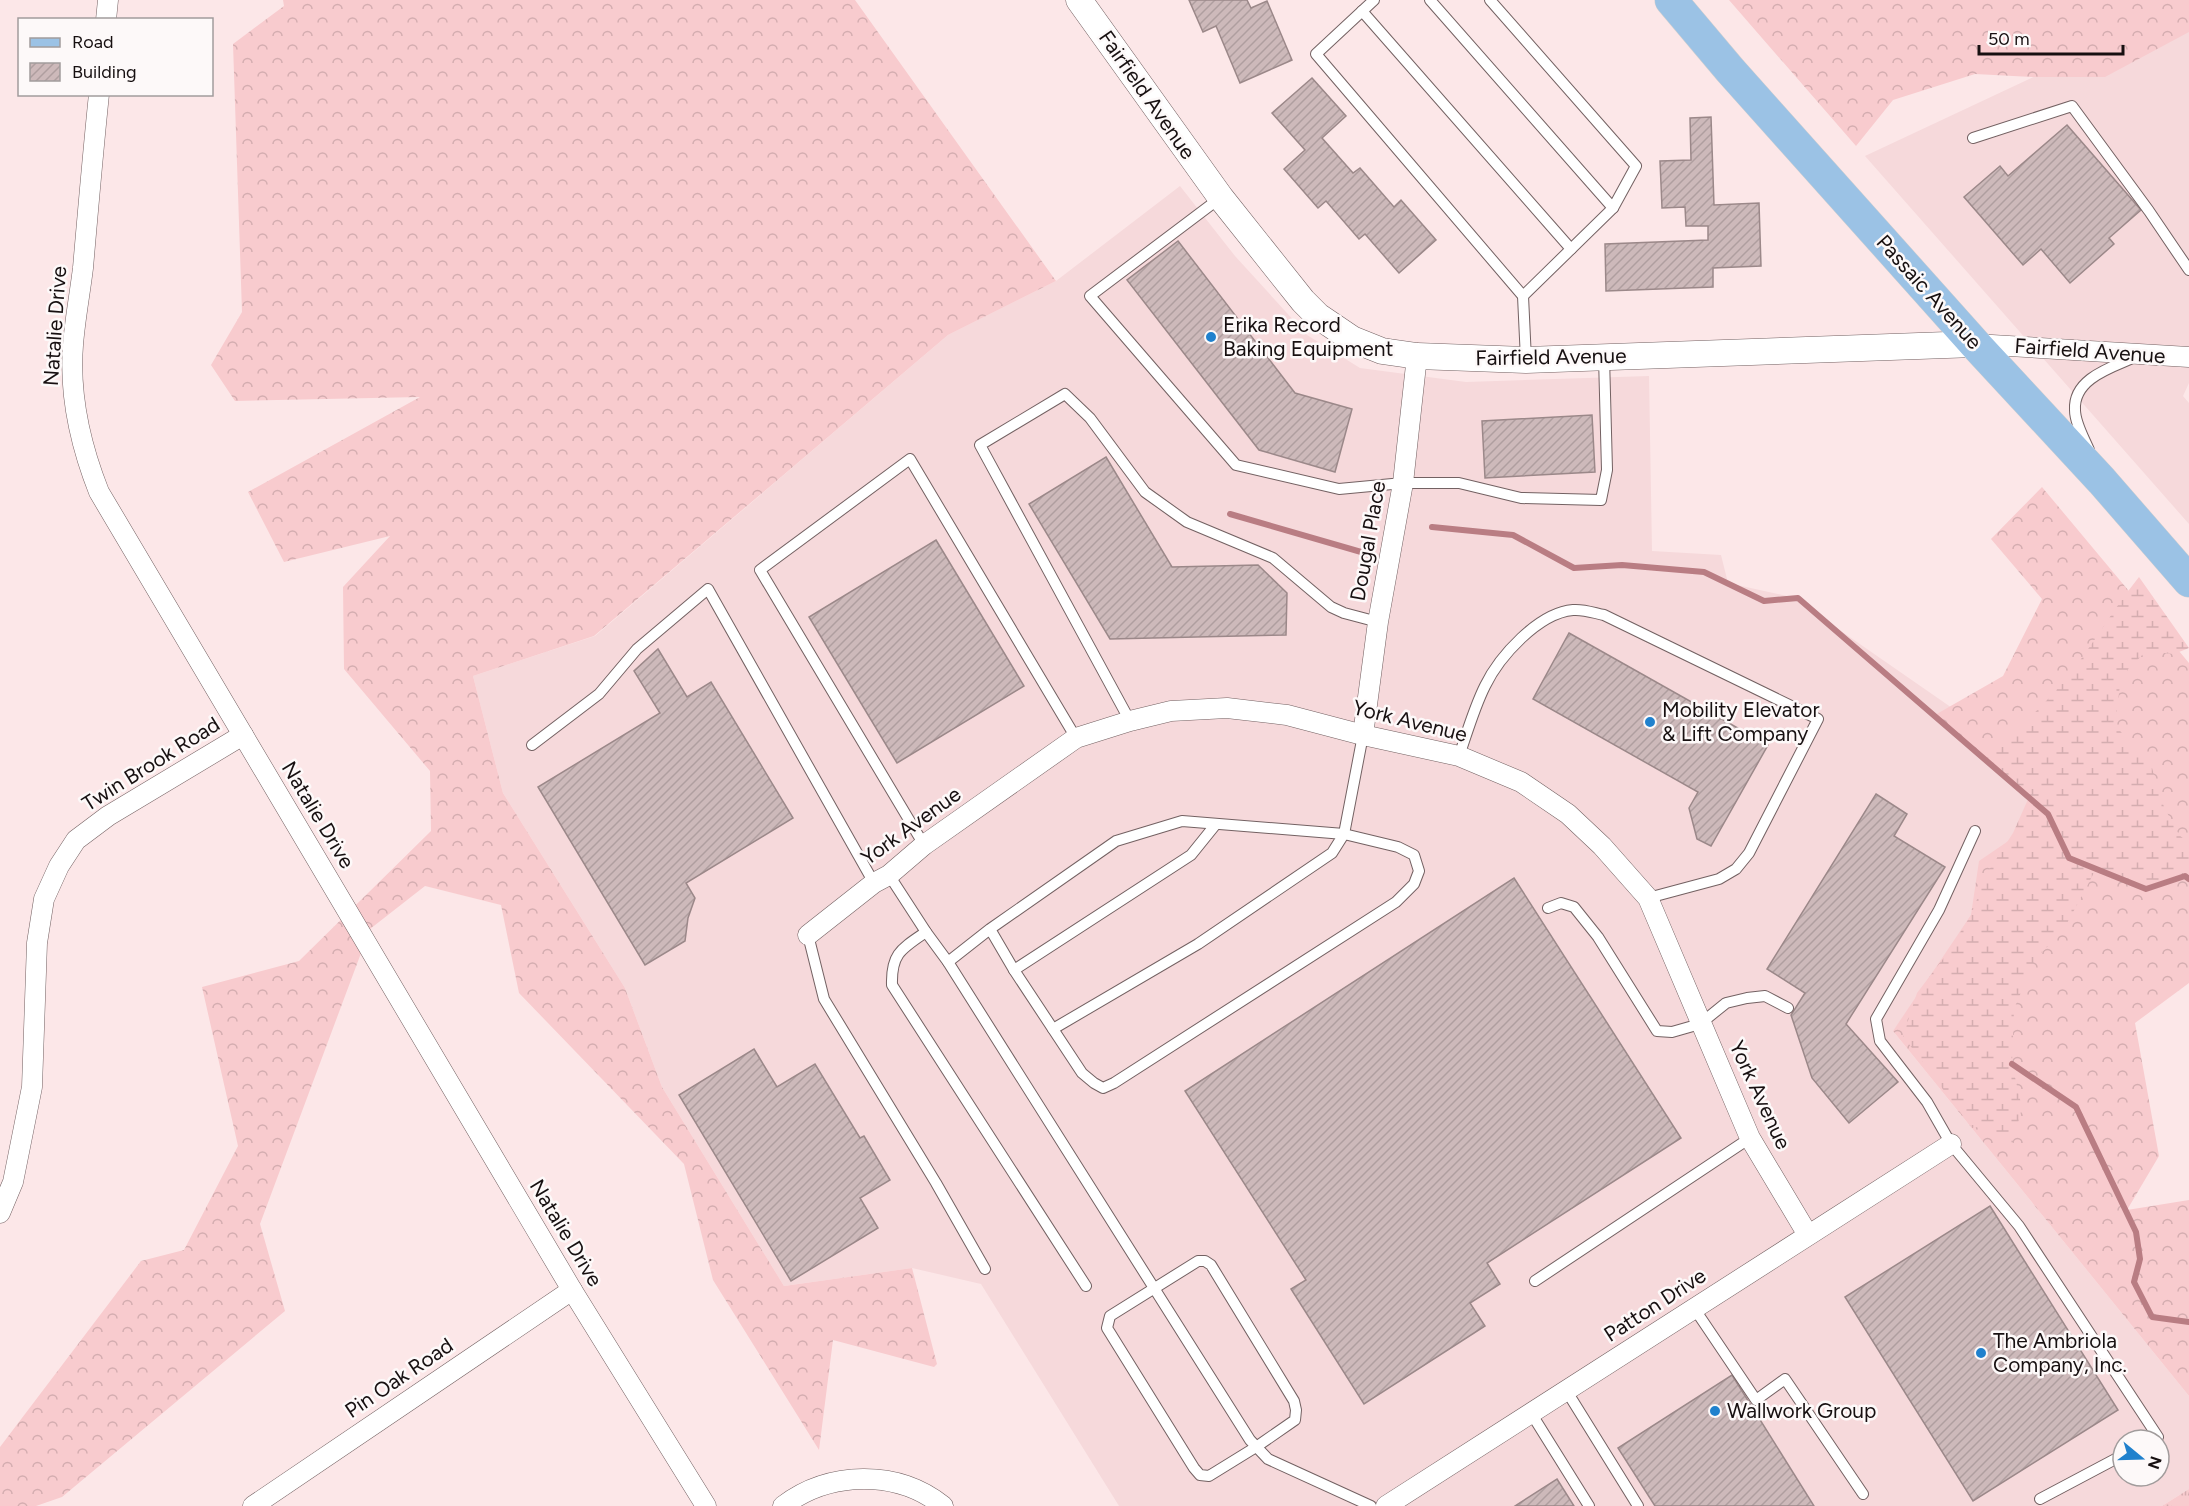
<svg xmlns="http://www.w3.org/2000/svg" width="2189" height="1506" viewBox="0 0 2189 1506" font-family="Figtree,sans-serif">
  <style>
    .built { fill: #f6d9db; fill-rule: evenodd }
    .forest { fill: url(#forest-crowns) }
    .wetland { fill: url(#wetland-marsh) }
    .park { fill: url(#park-tufts) }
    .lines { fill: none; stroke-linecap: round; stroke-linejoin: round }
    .stream { stroke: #b97d83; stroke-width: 6 }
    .building { fill: url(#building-hatch); stroke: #9b8889; stroke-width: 1.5 }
    .service-casing { stroke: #736162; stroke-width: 12 }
    .minor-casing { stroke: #736162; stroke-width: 21 }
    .tertiary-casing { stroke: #736162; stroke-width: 27 }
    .primary-casing { stroke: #d1cfcf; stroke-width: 33 }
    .service { stroke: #fff; stroke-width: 10 }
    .minor { stroke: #fff; stroke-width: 20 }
    .tertiary { stroke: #fff; stroke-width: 26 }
    .primary { stroke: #9bc2e5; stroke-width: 32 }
    .poi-dot { fill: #2081cd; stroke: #fdf9f9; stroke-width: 2 }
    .labels { text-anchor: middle; stroke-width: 5; stroke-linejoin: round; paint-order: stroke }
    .street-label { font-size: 21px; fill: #171011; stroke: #fdf9f9 }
    .poi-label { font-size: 21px; fill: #171011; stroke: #fdf9f9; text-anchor: start }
  </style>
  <defs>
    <pattern id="forest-crowns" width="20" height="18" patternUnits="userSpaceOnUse" patternTransform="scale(1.5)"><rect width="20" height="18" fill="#f8cbce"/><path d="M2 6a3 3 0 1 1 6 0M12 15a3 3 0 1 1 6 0" fill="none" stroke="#d4adb0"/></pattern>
    <pattern id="wetland-marsh" width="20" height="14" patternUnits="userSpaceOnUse" patternTransform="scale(1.5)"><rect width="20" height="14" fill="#f8cbce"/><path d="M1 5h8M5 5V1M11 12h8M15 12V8" fill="none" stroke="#d4adb0"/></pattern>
    <pattern id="park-tufts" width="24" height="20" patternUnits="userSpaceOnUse" patternTransform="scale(1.5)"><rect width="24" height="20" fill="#f8cbce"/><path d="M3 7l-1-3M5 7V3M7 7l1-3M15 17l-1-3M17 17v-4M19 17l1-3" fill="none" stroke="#d4adb0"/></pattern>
    <pattern id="building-hatch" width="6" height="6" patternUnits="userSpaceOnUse" patternTransform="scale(1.5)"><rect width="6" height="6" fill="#cdb9ba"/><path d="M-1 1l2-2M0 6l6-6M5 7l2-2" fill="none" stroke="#af9e9f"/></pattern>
  </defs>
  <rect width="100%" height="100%" fill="#fce7e8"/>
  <g class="built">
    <polygon points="2189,4 2189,383 2183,396 2189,403 2189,524 1865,156"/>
    <path d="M 1180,186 L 1235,256 L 1307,335 L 1360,368 L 1466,382 L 1649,376 L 1652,551 L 1721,555 L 1728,583 L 1792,597 L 2043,771 L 1979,925 L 1893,1031 L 2189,1396 L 2189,1489 L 2162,1506 L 1119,1506 L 981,1284 L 912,1268 L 784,1286 L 662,1087 L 625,988 L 503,793 L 473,676 L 595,636 L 948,335 L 1056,281 ZM 2123,1440 L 2159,1440 L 2159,1476 L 2123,1476 Z"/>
  </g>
  <g class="forest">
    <polygon points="283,0 855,0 1056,281 948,335 594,636 473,676 503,793 625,988 662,1087 784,1286 912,1268 937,1364 934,1367 833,1340 819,1450 713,1280 684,1164 519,993 501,905 425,886 370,929 260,1224 285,1311 62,1497 36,1506 0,1506 0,1447 141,1261 184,1250 238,1146 202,987 299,961 431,831 430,771 344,669 343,587 390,536 284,562 248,492 420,397 235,401 211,365 242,312 233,44 284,6"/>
    <polygon points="1729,0 2189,0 2189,32 2105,77 2032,77 1975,74 1893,100 1856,146"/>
    <polygon points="2042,487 2189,663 2189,983 2135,1023 2159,1156 2127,1210 2189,1200 2189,1396 1893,1031 1971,915 1979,861 2048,814 1935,715 2003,676 2042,599 1991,539"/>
  </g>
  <path class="wetland" d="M 2139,577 L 2189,648 L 2174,654 L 2146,651 L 2121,677 L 2115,725 L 2152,768 L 2164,807 L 2179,835 L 2189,843 L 2189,879 L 2185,876 L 2146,889 L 2096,869 L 2063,931 L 2035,959 L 2014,1009 L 2012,1064 L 2022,1108 L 2010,1152 L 1990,1125 L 1972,1128 L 1903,1036 L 1917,993 L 1946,955 L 1971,915 L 1987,873 L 2013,833 L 2029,797 L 1985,757 C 2013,733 2040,710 2064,681 C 2091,649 2112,610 2139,577 Z"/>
  <polygon class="park" points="2189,1489 2189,1506 2162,1506"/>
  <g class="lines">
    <g class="stream">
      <polyline points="1230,514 1375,556"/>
      <polyline points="1432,527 1513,535 1574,568 1622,565 1704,572 1764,601 1798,598 2048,814 2069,858 2146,889 2185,876 2189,879"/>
      <polyline points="2012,1064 2076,1107 2136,1232 2140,1259 2134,1282 2152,1317 2189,1322"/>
    </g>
  </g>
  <g class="building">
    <polygon points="1189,0 1247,0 1251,8 1267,1 1292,60 1240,83 1216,26 1203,32"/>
    <polygon points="1312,78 1346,116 1322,138 1353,173 1360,168 1394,207 1401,200 1436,240 1399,273 1365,234 1359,239 1326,201 1318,208 1284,169 1305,150 1272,113"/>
    <polygon points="1711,117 1714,205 1759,203 1761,266 1713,268 1713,287 1606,291 1605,244 1708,240 1708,226 1686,226 1685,207 1662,208 1660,161 1691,160 1690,118"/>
    <polygon points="2067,125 2141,210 2109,238 2114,244 2070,283 2041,249 2023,265 1964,197 2000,166 2008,176"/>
    <polygon points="1178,241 1295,393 1352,409 1335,472 1259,450 1127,280"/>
    <polygon points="1592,415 1595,472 1485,478 1482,421"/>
    <polygon points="1106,457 1172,567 1258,565 1287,593 1286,635 1110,639 1029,504"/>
    <polygon points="936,540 1024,686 897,763 809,617"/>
    <polygon points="1569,633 1768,745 1711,846 1697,839 1689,808 1698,792 1533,699"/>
    <polygon points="658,649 687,697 711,682 793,818 686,883 695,898 688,918 685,941 645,965 538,787 660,713 634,671"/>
    <polygon points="1876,794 1907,814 1894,836 1945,867 1846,1024 1898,1082 1849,1123 1812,1078 1791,1015 1805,993 1767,969"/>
    <polygon points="1514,878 1681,1138 1487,1263 1500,1284 1470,1303 1485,1326 1364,1404 1291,1289 1306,1280 1185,1091"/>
    <polygon points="754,1049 777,1087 815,1064 860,1138 864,1136 890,1180 860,1198 878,1228 791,1281 679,1095"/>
    <polygon points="1990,1206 2118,1410 1973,1501 1845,1297"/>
    <polygon points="1732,1375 1814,1506 1655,1506 1618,1448"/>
    <polygon points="1557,1479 1574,1506 1515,1506"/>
  </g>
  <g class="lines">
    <defs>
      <g id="service">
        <polyline points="1374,0 1316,54 1523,296 1526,360"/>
        <polyline points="1430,0 1613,208"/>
        <polyline points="1490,0 1636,166 1613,208 1523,296"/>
        <polyline points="1362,11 1571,249"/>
        <polyline points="1973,138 2072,106 2149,211 2189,270"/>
        <polyline points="1220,198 1090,296 1236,465 1339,489 1403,483 1459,483 1521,498 1601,500 1607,470 1604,357"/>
        <path d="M 2089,450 C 2084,438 2075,423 2075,410 C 2073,378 2113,367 2135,357"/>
        <polyline points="1130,721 980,445 1065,394 1090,418 1145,492 1187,522 1273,558 1331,607 1344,613 1378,622"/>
        <polyline points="532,745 599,694 637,649 708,589 874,883"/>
        <path d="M 1459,756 C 1467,733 1474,708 1485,686 C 1499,657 1538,613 1573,610 C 1584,609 1594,613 1604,615 L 1818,719 L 1749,853 L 1736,869 L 1719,879 L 1648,898"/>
        <polyline points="1975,831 1939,910 1876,1019 1880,1041 1927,1102 1951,1144 2019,1226 2158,1437 2151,1440"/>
        <polyline points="924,845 760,570 910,459 1076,738"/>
        <polyline points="889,875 926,932 948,962 1250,1440 1268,1459 1371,1506"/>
        <polyline points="1548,908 1561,903 1574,907 1598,937 1657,1031 1672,1032 1700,1024 1726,1003 1747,998 1765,996 1788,1008"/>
        <path d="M 926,932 C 901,949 891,954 892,985 L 1086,1286"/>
        <polyline points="808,935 824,999 936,1183 985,1269"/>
        <polyline points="948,962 990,929 1116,841 1182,821 1344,834 1398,847 1414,855 1419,871 1414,884 1396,902 1114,1083 1103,1088 1094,1083 1082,1073 1014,970 990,929"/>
        <polyline points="1014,970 1191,855 1216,824"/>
        <polyline points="1053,1029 1198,944 1332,853 1344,834 1363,735"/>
        <polygon points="1198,1261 1205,1261 1211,1265 1294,1401 1296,1410 1295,1420 1256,1447 1209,1476 1200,1475 1194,1468 1107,1328 1110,1316"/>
        <polyline points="1535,1281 1750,1138"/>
        <polyline points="1694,1308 1756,1400 1785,1379 1863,1494"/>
        <polyline points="1566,1390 1638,1506"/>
        <polyline points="1531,1413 1589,1506"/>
        <polyline points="2040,1499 2123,1455"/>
      </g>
      <g id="minor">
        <polyline points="106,20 108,0"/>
        <path d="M 99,94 C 93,152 88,210 83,268 C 80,293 75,319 73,345 C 69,396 80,444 99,492 L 572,1290 L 706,1506"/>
        <polyline points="1975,344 2189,357"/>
        <polyline points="1363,735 1378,622 1403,483 1417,356"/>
        <polyline points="808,935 874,883 889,875 924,845 1076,738 1130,721 1171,711 1227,708 1287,715 1363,735 1459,756 1521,782 1568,814 1602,846 1648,898 1750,1138 1808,1235"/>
        <polyline points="0,1213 13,1182 32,1087 37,943 44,899 59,866 76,840 108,816 243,735"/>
        <polyline points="253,1506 572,1290"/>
        <path d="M 783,1506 C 829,1471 897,1469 943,1506"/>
        <polyline points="1386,1506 1951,1144"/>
      </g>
      <polyline id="tertiary" points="1079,0 1221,198 1303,301 1318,316 1352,339 1382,351 1417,356 1526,360 1975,344"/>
      <polyline id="primary" points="1671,0 1730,70 1975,344 2102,481 2189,581"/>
    </defs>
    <use href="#service" class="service-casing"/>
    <use href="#minor" class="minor-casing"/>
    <use href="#tertiary" class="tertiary-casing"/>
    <use href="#primary" class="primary-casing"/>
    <use href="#service" class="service"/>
    <use href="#minor" class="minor"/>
    <use href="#tertiary" class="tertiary"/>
    <use href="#primary" class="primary"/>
  </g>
  <g class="poi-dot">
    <circle cx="1211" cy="337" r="6"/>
    <circle cx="1650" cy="722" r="6"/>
    <circle cx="1981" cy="1353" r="6"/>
    <circle cx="1715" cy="1411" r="6"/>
  </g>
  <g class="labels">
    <g class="street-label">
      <text transform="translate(1147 95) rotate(55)" y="7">Fairfield Avenue</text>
      <text transform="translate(1929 292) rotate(48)" y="7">Passaic Avenue</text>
      <text transform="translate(55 326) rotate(-86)" y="7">Natalie Drive</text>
      <text transform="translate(2090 351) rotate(4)" y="7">Fairfield Avenue</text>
      <text transform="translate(1551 357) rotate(-1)" y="7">Fairfield Avenue</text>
      <text transform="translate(1368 541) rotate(-80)" y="7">Dougal Place</text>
      <text transform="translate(1410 721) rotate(14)" y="7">York Avenue</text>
      <text transform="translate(151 764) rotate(-32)" y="7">Twin Brook Road</text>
      <text transform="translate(318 815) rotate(59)" y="7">Natalie Drive</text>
      <text transform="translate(911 826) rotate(-36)" y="7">York Avenue</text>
      <text transform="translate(1760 1095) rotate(65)" y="7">York Avenue</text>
      <text transform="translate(566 1233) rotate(59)" y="7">Natalie Drive</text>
      <text transform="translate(1655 1305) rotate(-33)" y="7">Patton Drive</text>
      <text transform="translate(399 1378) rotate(-34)" y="7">Pin Oak Road</text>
    </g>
    <g class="poi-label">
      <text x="1223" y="332">Erika Record<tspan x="1223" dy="24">Baking Equipment</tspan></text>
      <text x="1662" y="717">Mobility Elevator<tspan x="1662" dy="24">&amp; Lift Company</tspan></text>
      <text x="1993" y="1348">The Ambriola<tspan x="1993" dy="24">Company, Inc.</tspan></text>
      <text x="1727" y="1418">Wallwork Group</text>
    </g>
  </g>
  <rect x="18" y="18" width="195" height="78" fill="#fdf9f9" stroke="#a19c9c" stroke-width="1.5"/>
  <rect x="30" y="38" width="30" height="9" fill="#9bc2e5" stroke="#a19c9c" stroke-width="1.5"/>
  <text x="72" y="48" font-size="18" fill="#171011">Road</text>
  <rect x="30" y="63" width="30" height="18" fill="url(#building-hatch)" stroke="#a19c9c" stroke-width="1.5"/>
  <text x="72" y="78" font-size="18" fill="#171011">Building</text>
  <g transform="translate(2141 1458) rotate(109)"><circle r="28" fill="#fdf9f9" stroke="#a19c9c" stroke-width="1.5"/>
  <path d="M0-4.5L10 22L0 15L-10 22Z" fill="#2081cd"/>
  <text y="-9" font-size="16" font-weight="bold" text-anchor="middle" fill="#171011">N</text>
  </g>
  <path d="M1979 45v9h144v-9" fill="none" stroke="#171011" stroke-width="3"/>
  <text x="1988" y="45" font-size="18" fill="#171011" stroke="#fdf9f9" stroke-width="4.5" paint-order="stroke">50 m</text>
</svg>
